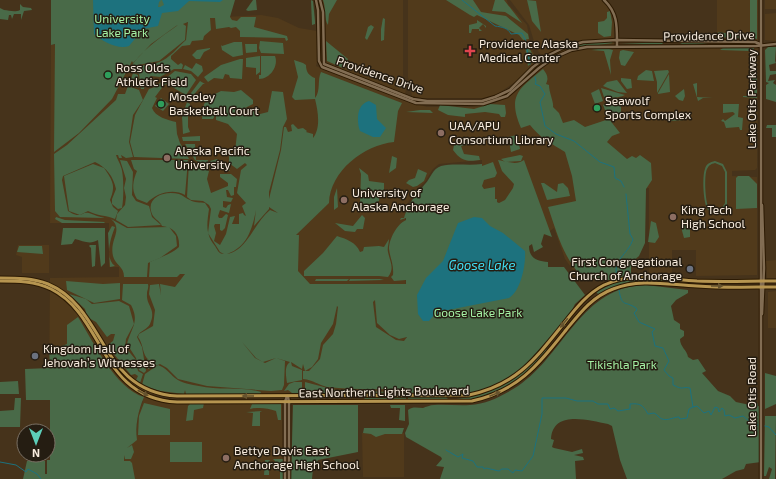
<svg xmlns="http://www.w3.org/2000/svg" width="776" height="479" viewBox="0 0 776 479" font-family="'Exo 2',sans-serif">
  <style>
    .built { fill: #513a1b }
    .green { fill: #496a48; fill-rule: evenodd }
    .water { fill: #1d727e }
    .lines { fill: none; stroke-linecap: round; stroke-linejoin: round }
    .stream { stroke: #1d727e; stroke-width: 1 }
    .secondary-casing { stroke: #2c1a03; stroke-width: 4.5 }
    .primary-casing { stroke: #2c1a03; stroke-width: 5 }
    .secondary { stroke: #826d53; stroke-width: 2.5 }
    .primary { stroke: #b69550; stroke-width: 3 }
    .oneway { fill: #66532e }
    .health-dot { fill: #e0444e; stroke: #251d12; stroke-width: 1.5 }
    .leisure-dot { fill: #2e9e5b; stroke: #251d12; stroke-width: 1.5 }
    .education-dot { fill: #8d6e63; stroke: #251d12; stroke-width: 1.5 }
    .worship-dot { fill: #6b7280; stroke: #251d12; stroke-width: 1.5 }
    .labels { text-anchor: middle; stroke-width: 3; stroke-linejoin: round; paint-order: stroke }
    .park-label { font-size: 12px; fill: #a4f1a4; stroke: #251d12 }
    .street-label { font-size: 12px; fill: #f7ebdd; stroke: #251d12 }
    .poi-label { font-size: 12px; fill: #f7ebdd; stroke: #251d12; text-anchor: start }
    .water-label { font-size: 13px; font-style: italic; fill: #41def4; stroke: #251d12 }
  </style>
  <rect width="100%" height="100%" fill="#46331b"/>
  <g class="built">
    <polygon points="321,0 403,0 403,76 406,89 404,100 427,107 472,107 495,103 509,96 547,63 536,48 529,25 510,0 601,0 608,6 614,17 614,47 717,47 717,0 758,0 757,168 755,170 732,171 732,176 757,177 757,275 696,276 696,250 672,250 672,277 649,275 649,188 643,188 584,266 573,270 565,259 554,228 532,244 505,206 482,194 482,160 439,164 433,169 425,182 414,192 405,208 407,395 178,395 152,391 150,399 167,404 282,404 283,479 107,479 107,469 101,471 101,455 119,437 136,436 138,413 143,401 49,400 50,278 119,277 119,267 109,267 109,223 50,223 51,45 163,30 180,24 207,18 261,15 278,18 299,28 317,31 318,57 316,66 321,68 324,62 324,13"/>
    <polygon points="408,0 507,0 508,4 527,25 531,47 537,60 515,82 496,95 483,98 421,98 412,96 408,77"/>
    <rect x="765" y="0" width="11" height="9"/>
    <polygon points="776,13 776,41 765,40 765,14"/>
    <polygon points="18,245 49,245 49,273 22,273 22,257 16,255"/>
    <polygon points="776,260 776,278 767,278 766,261"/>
    <polygon points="776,291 776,328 768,328 768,292"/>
    <polygon points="362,433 404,433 404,477 363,477"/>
  </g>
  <g class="green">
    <path d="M 51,0 L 235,0 L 230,17 L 232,20 L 237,21 L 241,17 L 256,17 L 254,27 L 287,36 L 288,40 L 286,41 L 285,38 L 240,37 L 240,31 L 236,27 L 231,28 L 229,27 L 216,29 L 215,18 L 210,18 L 211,30 L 204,36 L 203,40 L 192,41 L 190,45 L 182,46 L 171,56 L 171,59 L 178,65 L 181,63 L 183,65 L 182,69 L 174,69 L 160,77 L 151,76 L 145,83 L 144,89 L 141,89 L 139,74 L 134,72 C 142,62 149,66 159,62 C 169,59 179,46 186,40 L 188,22 L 183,24 L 186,26 L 185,40 L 159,61 L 138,65 L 132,72 L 129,70 C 139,52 161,37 178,25 L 176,26 L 151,44 L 133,63 L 132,61 L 112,99 L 79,133 L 54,152 L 55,44 L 51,45 Z"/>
    <polygon points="253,0 256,0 257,10 248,11 246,10"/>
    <polygon points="311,0 313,1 315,21 315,24 312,25"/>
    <path d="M 323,0 L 337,0 L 329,14 L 328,25 C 324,20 326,7 323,0 Z"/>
    <polygon points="446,0 473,0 481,12 506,16 528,34 529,39 523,40 519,35 477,15 474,17 470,15"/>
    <polygon points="495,0 504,0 522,23 505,12 492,11"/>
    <polygon points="527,0 536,1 541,32 532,21"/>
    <polygon points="750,0 757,0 757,39 718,37 718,32 739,35 750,33"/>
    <path d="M 20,4 L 23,7 L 31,8 L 32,10 L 24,11 L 21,20 L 21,14 L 14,14 L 12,19 L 11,15 L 9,15 L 8,20 L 0,19 L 0,8 L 4,10 C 9,10 14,13 20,10 Z"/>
    <polygon points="610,11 612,22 611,36 604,37 598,33 598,22 604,21 607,18 607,12"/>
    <polygon points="383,18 385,19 384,40 381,41 381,29"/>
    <polygon points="477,20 486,26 486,28 483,24 479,28 482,31 479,31 479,29 472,29 471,33 469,33 469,28 472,28 469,28 469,25 477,23"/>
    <polygon points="371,25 374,27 367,40 365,38 368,27"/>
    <polygon points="260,41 283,43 284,54 261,53 259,48"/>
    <polygon points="326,41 348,59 343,68 327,61"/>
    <polygon points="234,42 242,42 243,55 233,57 222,50 221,45 222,46"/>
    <polygon points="591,42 611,42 613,43 575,48 574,45"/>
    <polygon points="664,42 662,44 621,44"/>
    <polygon points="684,42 714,42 696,45 680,44"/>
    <polygon points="245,44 257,44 257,52 246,53"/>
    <polygon points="528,45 535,60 528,66 525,46"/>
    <polygon points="768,47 776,47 775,61 776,63 769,65 770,71 776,71 776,74 770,75 768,81 775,80 773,83 776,85 776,102 766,99 766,85 769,83 766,82 765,50"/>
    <polygon points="210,48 210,49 204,52 200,59 196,59 192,55 197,50"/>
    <polygon points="605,48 613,50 610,60 611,75 604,51 591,50"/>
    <polygon points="723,48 754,48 753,63 757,70 757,98 743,97 743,96 749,96 749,94 750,51 720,50"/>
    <polygon points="623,50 634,52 625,66 621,65 619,58 620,51"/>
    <polygon points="260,56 260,72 256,75 256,68 246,67 246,58"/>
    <path d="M 261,56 L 275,56 C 279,66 270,79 259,79 L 259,75 L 261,75 Z"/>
    <polygon points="240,59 243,59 242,79 230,78 229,75 225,74 223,79 214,78 208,82 204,77 221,65"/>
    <path d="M 294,60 L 303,63 L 306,65 C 306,72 309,76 315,78 L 315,98 C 321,91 317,80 321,72 L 402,103 L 398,111 L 394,142 C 364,145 330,171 329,203 L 296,235 L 299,235 L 298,271 L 310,284 L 406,284 L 406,280 L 394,281 L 391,277 L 393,275 C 394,264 390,258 389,249 C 389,239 397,224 406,220 L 406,218 L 400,220 L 401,218 L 404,218 C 409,201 415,197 425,184 C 431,178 432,169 441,166 C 454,163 469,166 482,164 L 482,166 L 493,162 L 497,173 L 495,177 L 484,180 L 482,186 L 484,189 L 495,187 L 495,199 L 497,199 L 497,202 L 499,203 L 505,200 L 513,188 L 514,184 L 502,171 L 498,160 C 506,161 516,166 524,160 L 552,237 L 544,234 L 541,244 L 543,247 L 534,252 L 532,244 L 529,246 C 529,259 538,261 548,262 L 548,267 L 564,267 L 585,295 L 575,304 L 571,312 C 544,346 519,383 474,393 C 458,397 425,395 407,395 L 407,388 L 403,389 C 378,389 352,390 327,387 C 318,385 314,380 303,379 L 303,371 L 309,371 L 320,359 L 323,345 L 333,334 L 336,324 L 338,307 L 337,306 L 333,324 L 321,343 L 318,359 L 312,367 L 305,371 L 303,364 L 302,369 L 291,362 L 292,366 L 302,370 L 302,380 L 287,383 C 286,376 284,366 290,362 L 276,358 L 263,362 L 256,358 L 242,342 L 255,358 L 265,363 L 276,358 L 285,361 L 284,385 L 282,390 L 271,391 L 207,386 L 178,379 L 167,368 L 160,364 L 148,369 L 147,359 L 149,360 C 142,355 144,345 138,337 L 139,334 L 153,326 L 155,310 L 149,294 L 150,285 L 159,284 L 161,295 L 160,284 L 175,287 L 185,274 L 180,274 L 177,277 L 149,277 L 150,262 C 160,257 170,255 179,247 C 180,235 174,227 162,226 C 160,221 154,219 152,214 C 145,197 165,190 179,194 C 183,195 186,199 190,200 C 194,203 200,202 205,203 L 209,209 C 207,224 205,234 215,246 C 218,251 219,254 224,254 L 220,252 L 208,233 L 211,209 L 209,205 L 203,201 L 191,200 L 187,197 L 189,162 L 192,161 L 209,171 L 207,179 L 211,193 L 228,186 L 228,183 L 220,177 L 220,174 L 231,174 L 237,179 L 236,187 L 234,187 L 234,195 L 231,196 L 228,190 L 226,190 L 227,197 L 233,198 L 231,202 L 223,201 L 223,207 L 226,208 L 228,205 L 231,204 L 229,213 L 220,210 L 218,216 L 219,218 L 222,218 L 226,214 L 228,215 L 225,228 L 222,231 L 220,230 L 220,224 L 215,224 L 214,226 L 216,233 L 214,241 L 220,245 L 226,234 L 230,217 L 235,216 L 232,224 L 239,224 L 239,214 L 243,213 L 244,215 L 246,216 L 242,206 L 246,203 L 237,193 L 241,170 L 247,165 L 245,163 L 237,169 L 229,163 L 229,155 L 235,151 L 237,134 L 228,124 L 216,120 L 216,114 L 213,119 L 202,119 L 204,104 L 211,96 L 221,91 L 234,92 L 241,90 L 253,100 L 253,104 L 245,108 L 254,108 L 260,114 L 268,112 L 272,91 L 283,92 L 287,119 L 283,127 L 280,150 L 269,192 L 269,209 L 254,226 L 256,210 C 252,230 247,247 227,254 C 247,251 254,223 270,210 L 278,213 L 269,207 L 269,199 L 281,150 L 284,127 L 286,127 L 288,132 L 292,131 L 291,125 L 293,124 L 298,129 L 303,128 L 307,131 L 306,132 L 313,134 L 313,138 C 321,128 318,111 315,99 L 295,100 L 292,97 L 298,77 ZM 375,300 L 377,323 L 390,335 L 399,339 L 407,337 L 404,341 L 396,340 L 376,327 L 373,302 Z"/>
    <polygon points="196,63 202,66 203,71 198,77 191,71 183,69 185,65 192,69"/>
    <path d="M 543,69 C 547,74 549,78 546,84 L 549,85 C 549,93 554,102 553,107 L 559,113 L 563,123 L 574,120 L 585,127 L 609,119 L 620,133 L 612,136 L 607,142 L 627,159 L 632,156 L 636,158 L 640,155 L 651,163 L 652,180 L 646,189 L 645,243 L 639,256 L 631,263 L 631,275 L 609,280 L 582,277 C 563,257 557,233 548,207 L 576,201 L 572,176 L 565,152 C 552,144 540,138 530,125 L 521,128 C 507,95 519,89 543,69 Z"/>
    <polygon points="646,70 652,71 654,81 637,80 638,76"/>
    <polygon points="668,70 669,72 657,93 657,82 654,71"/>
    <path d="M 175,71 L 191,74 L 196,80 L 186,95 L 167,84 L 164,85 L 155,97 L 157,98 L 152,108 C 155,117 168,120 176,122 L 177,134 L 180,143 L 189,159 L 134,157 L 130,142 L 135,115 L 149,89 L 155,87 Z"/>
    <polygon points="133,73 138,75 139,88 129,85"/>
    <polygon points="669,74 670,92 658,94 658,93"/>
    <polygon points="621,78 631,79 632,88 627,89 621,81"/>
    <polygon points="617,80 627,93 618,92 603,86 607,82"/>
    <polygon points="200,81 205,84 203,84 190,99 191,101 189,100 188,97"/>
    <polygon points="697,83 697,97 713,98 703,98 698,101 693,84"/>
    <path d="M 128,86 L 139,90 L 143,100 L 133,115 L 129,142 L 133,157 L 126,158 L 121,155 L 122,158 L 119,158 L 118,155 L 116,155 C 117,159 120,163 121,167 C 124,174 124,200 122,208 L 118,209 L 112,204 L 112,199 L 116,189 C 113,176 107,168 95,162 L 63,176 L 62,180 L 68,211 C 82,220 81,211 89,213 C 95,215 99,217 105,218 L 60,217 L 55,211 L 54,154 L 67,145 L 116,100 L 118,94 L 125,94 Z"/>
    <path d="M 601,88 L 625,95 C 619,98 611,98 604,97 Z"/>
    <polygon points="599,89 603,101 595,104 591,93"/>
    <polygon points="684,89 685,96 683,101 679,100 675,96"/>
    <polygon points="161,98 169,104 163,111 155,106"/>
    <polygon points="613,101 614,103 621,103 621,118 611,118 611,114 607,115 603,105"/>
    <polygon points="187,102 190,104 190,106 188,107 188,127 190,132 183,134 182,116"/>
    <polygon points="490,104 505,105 506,113 505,117 501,117 499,114 485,112 465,114 465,117 448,115 438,110 440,105 474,109"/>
    <polygon points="723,104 739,104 738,117 743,118 742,130 740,130 739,127 726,128 724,122 721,121 723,119 725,121 735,114 733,112 723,113"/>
    <polygon points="420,110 430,110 433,113 406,112"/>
    <polygon points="676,112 677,112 684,120 671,121 672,113"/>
    <polygon points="767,125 776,125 776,137 772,137 772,128 766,128"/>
    <polygon points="517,135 520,149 511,152 509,141 504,141 504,138"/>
    <polygon points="200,136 200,141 183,141 182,137"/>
    <path d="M 464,139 L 470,144 L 461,146 L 464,154 L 479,156 L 480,160 C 467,162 461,161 453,150 L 454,145 L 460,145 Z"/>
    <polygon points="185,144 195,144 196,160 208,160 207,167 195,160"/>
    <polygon points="520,155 523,156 521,161 505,162 501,159"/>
    <polygon points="392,156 397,158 396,168 389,173"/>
    <polygon points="217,159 228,167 230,171 210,168 210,161"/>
    <polygon points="120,160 127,161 133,172 132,195 136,201 149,206 152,217 161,225 128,227 116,220 117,214 125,205 126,197 124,188 126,179"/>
    <path d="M 131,160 L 188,160 L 185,195 C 173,188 156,193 147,203 L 137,199 C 131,190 133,180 137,171 L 134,169 Z"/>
    <path d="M 715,161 L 723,164 L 727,172 L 727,211 L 725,209 L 717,213 L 708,210 C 703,204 702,176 705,169 C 706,164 710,162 715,161 ZM 715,163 L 722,166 L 725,172 L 725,203 L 722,208 L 716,211 L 709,208 C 705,202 704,175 707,169 C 709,165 711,164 715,163 Z"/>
    <path d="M 93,164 L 104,168 C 113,181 116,186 110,200 L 113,207 L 118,211 L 115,219 C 106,215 97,216 88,211 L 80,215 L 69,211 L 64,176 Z"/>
    <path d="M 359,168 L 368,175 L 369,181 L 384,183 L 384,190 L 380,191 L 379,201 C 374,204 367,205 360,203 L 361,174 Z"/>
    <polygon points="418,169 427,173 424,181 417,186 413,187 406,183 409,180 415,178"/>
    <polygon points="738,176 749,176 757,184 757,208 736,209 736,178"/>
    <polygon points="541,183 544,183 557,192 558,184 563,183 568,188 570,196 547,200"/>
    <polygon points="337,188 338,207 334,210 334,197"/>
    <polygon points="362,215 365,218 363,229 357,229 355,232 345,231 335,223 353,226"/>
    <polygon points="56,217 65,220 105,222 104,223 62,223 55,219"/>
    <path d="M 111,219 L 127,228 L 169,227 L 176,236 L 177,246 L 160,258 L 148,263 L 147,277 L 124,277 C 124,266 115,265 113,256 C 109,239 124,230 111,219 Z"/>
    <polygon points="686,219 690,221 690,237 684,238 681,227"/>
    <polygon points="651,221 656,223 659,237 655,243 648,242"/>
    <path d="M 112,226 L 115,227 C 111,237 104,258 115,266 L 110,267 L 108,233 Z"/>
    <path d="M 63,228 L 105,228 L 105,263 L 101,267 L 98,240 C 90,245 83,241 75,239 L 72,244 L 61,245 Z"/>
    <path d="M 337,236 C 346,239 356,242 360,252 L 363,251 L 364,247 L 379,246 L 384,247 L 389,239 C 389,243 387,248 388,252 C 390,262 395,268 388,277 L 379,276 L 304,276 L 304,271 L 323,253 Z"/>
    <polygon points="90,245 96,245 95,266 92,267 91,248 89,246"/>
    <polygon points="19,246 42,246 43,254 17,252"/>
    <path d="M 650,277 L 690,282 C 654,280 631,279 598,294 L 596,292 L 616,282 Z"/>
    <polygon points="316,279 349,279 347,281 315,281"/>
    <polygon points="350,279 380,279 384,280 349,281"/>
    <polygon points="66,281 103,284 120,283 120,299 94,303 67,290"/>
    <path d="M 123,284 L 148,284 C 149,288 147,290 147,294 C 146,306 157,309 150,324 C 147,330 140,330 137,337 L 142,347 L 146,371 L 144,373 L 139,370 L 136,358 L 127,344 C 131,328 140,322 131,305 L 122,300 Z"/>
    <path d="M 646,285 L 688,290 L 688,293 L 676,300 L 671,306 L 674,320 L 680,324 L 680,329 L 684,331 L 684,336 L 680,339 C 680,347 687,350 688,357 L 693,360 L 698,359 L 706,371 L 702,373 L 718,391 L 730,396 L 736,402 L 750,405 L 756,402 L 758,404 L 758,406 L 760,406 L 761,462 L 746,464 L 744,469 L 736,471 L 722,479 L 627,479 L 620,460 L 612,426 L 608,424 C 587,420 553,410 551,439 L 554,440 L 552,447 L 554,448 L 572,452 L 582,449 L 583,453 L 574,455 L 583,457 L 584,460 L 575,461 L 576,479 L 440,479 L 444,467 L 436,466 L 442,459 L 441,457 L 406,437 L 405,433 L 409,424 L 408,410 C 413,406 418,408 423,408 C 426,407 430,405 434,405 C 446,404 458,406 470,405 C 487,404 504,395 518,386 C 565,354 581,286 646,285 Z"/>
    <polygon points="69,294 86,299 92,304 119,301 129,306 134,324 126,339 125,347 136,360 138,371 143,374 140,383 136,380 138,376 135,374 131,375 109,348 109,344 113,341 115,334 111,334 107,337 96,322 87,317 85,309"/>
    <path d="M 78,317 C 94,343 115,388 144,397 C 138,411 135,426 137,440 L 127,448 L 132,445 L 134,452 L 131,459 L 125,459 L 124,455 L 124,461 L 130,461 L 132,463 L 135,479 L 23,479 L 27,461 L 45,461 L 45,474 L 47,474 L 47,460 L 50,460 L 50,400 L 26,400 L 25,369 L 50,368 L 49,348 L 57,348 L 67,344 L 67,325 Z"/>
    <path d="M 546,349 L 547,350 C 529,373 508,392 477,398 C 470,399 462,401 456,399 C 461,398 466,398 471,397 C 502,389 526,374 546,349 Z"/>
    <path d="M 158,365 C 166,368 169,373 175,378 C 181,383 192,385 199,386 C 219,391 241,386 261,392 L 260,394 L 186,394 L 185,390 L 184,394 L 160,391 L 142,385 L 145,374 Z"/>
    <polygon points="765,373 776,376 776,404 765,409"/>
    <polygon points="18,381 19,394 0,394 0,382"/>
    <polygon points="294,382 302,382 302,394 292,393 288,390 284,391 289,384"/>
    <polygon points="305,382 339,391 405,392 404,394 334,394 327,391 325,395 305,394"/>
    <polygon points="406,397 406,400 363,400 365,398"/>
    <polygon points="408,397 446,397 449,400 408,400"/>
    <polygon points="15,398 21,398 20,427 0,427 0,411 14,410"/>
    <polygon points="144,403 170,409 170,435 138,435 139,416"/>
    <polygon points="204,403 203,408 194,410 193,420 186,421 188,406 190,404"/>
    <path d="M 252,404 L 281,404 L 281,420 L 278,420 L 276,411 C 267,408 259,407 250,409 Z"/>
    <polygon points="293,405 358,405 358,452 318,460 313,468 312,479 291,479"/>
    <polygon points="390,405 405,405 405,421 399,420 400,408 391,408"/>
    <polygon points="262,411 260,412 260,426 252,426 253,413 246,412"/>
    <polygon points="765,416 776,416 775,479 769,479 772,469 769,467 766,476 764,476"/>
    <polygon points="364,428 404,428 402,434 385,434 376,437 371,434 363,433"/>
    <rect x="170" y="442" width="32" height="20"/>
    <polygon points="273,459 283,459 283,479 280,479 280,471 275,470 275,461"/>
    <polygon points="265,460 270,460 269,462 269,475 264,475"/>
  </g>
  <g class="water">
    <path d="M 93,0 L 161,0 L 159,2 L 158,7 L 160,7 L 164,5 L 162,0 L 223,0 L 220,2 L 189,1 L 178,11 L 162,13 L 158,26 L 143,29 L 129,46 C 118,50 102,41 94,34 Z"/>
    <path d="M 369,101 L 376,105 L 377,119 L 386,128 L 380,137 L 373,137 L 360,131 L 359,128 C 357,117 357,105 369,101 Z"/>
    <path d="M 474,217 L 482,218 L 490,226 L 503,233 L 525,251 C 526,264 521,291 509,298 L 448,310 L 434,315 L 429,321 L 423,321 L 418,314 L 417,295 L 426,278 L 443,261 L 458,223 Z"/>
  </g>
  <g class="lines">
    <g class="stream">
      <path d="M 462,0 L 495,26 C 502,27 508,28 511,34 L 522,33 L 526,41"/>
      <polyline points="526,45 530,64"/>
      <polyline points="535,77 536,82 535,84 540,86 545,94 540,102 545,126 556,134 574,141 600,162 614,167 615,178 621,181 624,187"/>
      <path d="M 617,277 C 612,259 628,255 633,239 L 630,234 L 626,194"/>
      <path d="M 619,290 C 622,308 624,300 636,308 L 637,310 L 634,313 L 639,322 L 655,329 L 652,332 L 655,346 L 663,348 L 669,361 L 664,370 L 669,376 L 673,378 L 673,385 C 685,391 681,386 690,388 L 693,407"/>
      <polyline points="693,407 697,406 704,413 709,411 711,415 715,407 718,408 719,412 722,408 724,410 725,416 729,415 735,418 743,416 750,422 758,425"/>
      <polyline points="765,426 769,427 776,435"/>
      <path d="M 446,450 L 458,457 L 463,454 L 462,458 L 473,461 L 477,467 L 483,467 L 484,469 L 486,468 L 499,471 L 502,469 L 508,469 L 513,473 L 515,470 L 522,471 L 533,456 L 542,414 L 542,398 L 566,398 L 577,401 L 593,401 L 598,404 L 608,404 L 610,409 L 614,408 L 618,411 L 630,409 L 630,404 C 640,403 643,405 648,414 L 654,413 C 657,414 659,418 662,419 C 669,421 673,417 679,417 L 680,419 L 687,418 L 689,409 L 693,407"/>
      <polyline points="0,462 16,465 26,472 28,469 37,474 41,479"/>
    </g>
    <defs>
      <g id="secondary">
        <polyline points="316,0 318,10 319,61 322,67 416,103 483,104 507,96 539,68 553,58 571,50 587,47 756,46 776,44"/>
        <polyline points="320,0 323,12 324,64 413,99 427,101 482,101 495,97 510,90 533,67 549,55 565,47 583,42 617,40 755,42 760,44"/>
        <path d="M 604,0 C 618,13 617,27 617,46"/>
        <polyline points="761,0 761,479"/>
        <polyline points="762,205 764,268 762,314"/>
        <polyline points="288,397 289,402 289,479"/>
        <polyline points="285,479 285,402 287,396"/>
      </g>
      <g id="primary">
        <path d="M 0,278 C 17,278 33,278 48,284 C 107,309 99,391 177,396 L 469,395 C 517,385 536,358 565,322 C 576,308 588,293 604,285 C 634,271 666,279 697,281 C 723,282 750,281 776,281"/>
        <path d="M 0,281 C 17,281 35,281 51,289 C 105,316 99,398 177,402 L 472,401 C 518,391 538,365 566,330 C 580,313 592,297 613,289 C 640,278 670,285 697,286 C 723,288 750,287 776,287"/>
      </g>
    </defs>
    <use href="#secondary" class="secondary-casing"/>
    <use href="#primary" class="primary-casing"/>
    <use href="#secondary" class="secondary"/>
    <use href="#primary" class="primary"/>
  </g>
  <defs><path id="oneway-solid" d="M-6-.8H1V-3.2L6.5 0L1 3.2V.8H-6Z"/></defs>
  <g class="oneway">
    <use href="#oneway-solid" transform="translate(717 286)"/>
    <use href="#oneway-solid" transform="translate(564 323) rotate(129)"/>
    <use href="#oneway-solid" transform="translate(143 393) rotate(27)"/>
    <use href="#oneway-solid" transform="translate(495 394) rotate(-22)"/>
    <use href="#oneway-solid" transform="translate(248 396) rotate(180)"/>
  </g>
  <path class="health-dot" d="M468 45h4v4h4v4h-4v4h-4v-4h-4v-4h4z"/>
  <g class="leisure-dot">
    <circle cx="108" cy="75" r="4"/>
    <circle cx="161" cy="104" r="4"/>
    <circle cx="597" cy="108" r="4"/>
  </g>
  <g class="education-dot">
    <circle cx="441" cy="133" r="4"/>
    <circle cx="167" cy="158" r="4"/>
    <circle cx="344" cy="200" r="4"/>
    <circle cx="673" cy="217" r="4"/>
    <circle cx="226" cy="458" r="4"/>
  </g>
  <g class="worship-dot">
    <circle cx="690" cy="269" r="4"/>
    <circle cx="35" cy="356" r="4"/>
  </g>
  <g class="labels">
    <g class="park-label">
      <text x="122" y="23">University<tspan x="122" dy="14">Lake Park</tspan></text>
      <text x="478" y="317">Goose Lake Park</text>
      <text x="622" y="369">Tikishla Park</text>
    </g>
    <g class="street-label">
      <text transform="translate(709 36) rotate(-1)" y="4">Providence Drive</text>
      <text transform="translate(380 75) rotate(19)" y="4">Providence Drive</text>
      <text transform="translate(752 99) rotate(-90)" y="4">Lake Otis Parkway</text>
      <text transform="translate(384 392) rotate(-1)" y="4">East Northern Lights Boulevard</text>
      <text transform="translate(752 397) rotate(-90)" y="4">Lake Otis Road</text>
    </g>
    <g class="poi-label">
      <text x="479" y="48">Providence Alaska<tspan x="479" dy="14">Medical Center</tspan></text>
      <text x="116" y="72">Ross Olds<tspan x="116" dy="14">Athletic Field</tspan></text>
      <text x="169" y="101">Moseley<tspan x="169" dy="14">Basketball Court</tspan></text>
      <text x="605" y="105">Seawolf<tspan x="605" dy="14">Sports Complex</tspan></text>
      <text x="449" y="130">UAA/APU<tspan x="449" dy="14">Consortium Library</tspan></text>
      <text x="175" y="155">Alaska Pacific<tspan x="175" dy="14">University</tspan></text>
      <text x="352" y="197">University of<tspan x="352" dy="14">Alaska Anchorage</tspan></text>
      <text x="681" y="214">King Tech<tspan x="681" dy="14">High School</tspan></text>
      <text x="682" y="266" text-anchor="end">First Congregational<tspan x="682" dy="14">Church of Anchorage</tspan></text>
      <text x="43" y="353">Kingdom Hall of<tspan x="43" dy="14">Jehovah’s Witnesses</tspan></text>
      <text x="234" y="455">Bettye Davis East<tspan x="234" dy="14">Anchorage High School</tspan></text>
    </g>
    <g class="water-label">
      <text x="482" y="270">Goose Lake</text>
    </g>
  </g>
  <g transform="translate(36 443) rotate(180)"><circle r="19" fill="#251d12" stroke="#796f63"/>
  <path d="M0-3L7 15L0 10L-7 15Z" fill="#5dceb9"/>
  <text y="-6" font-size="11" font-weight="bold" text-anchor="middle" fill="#f7ebdd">N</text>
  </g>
</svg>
